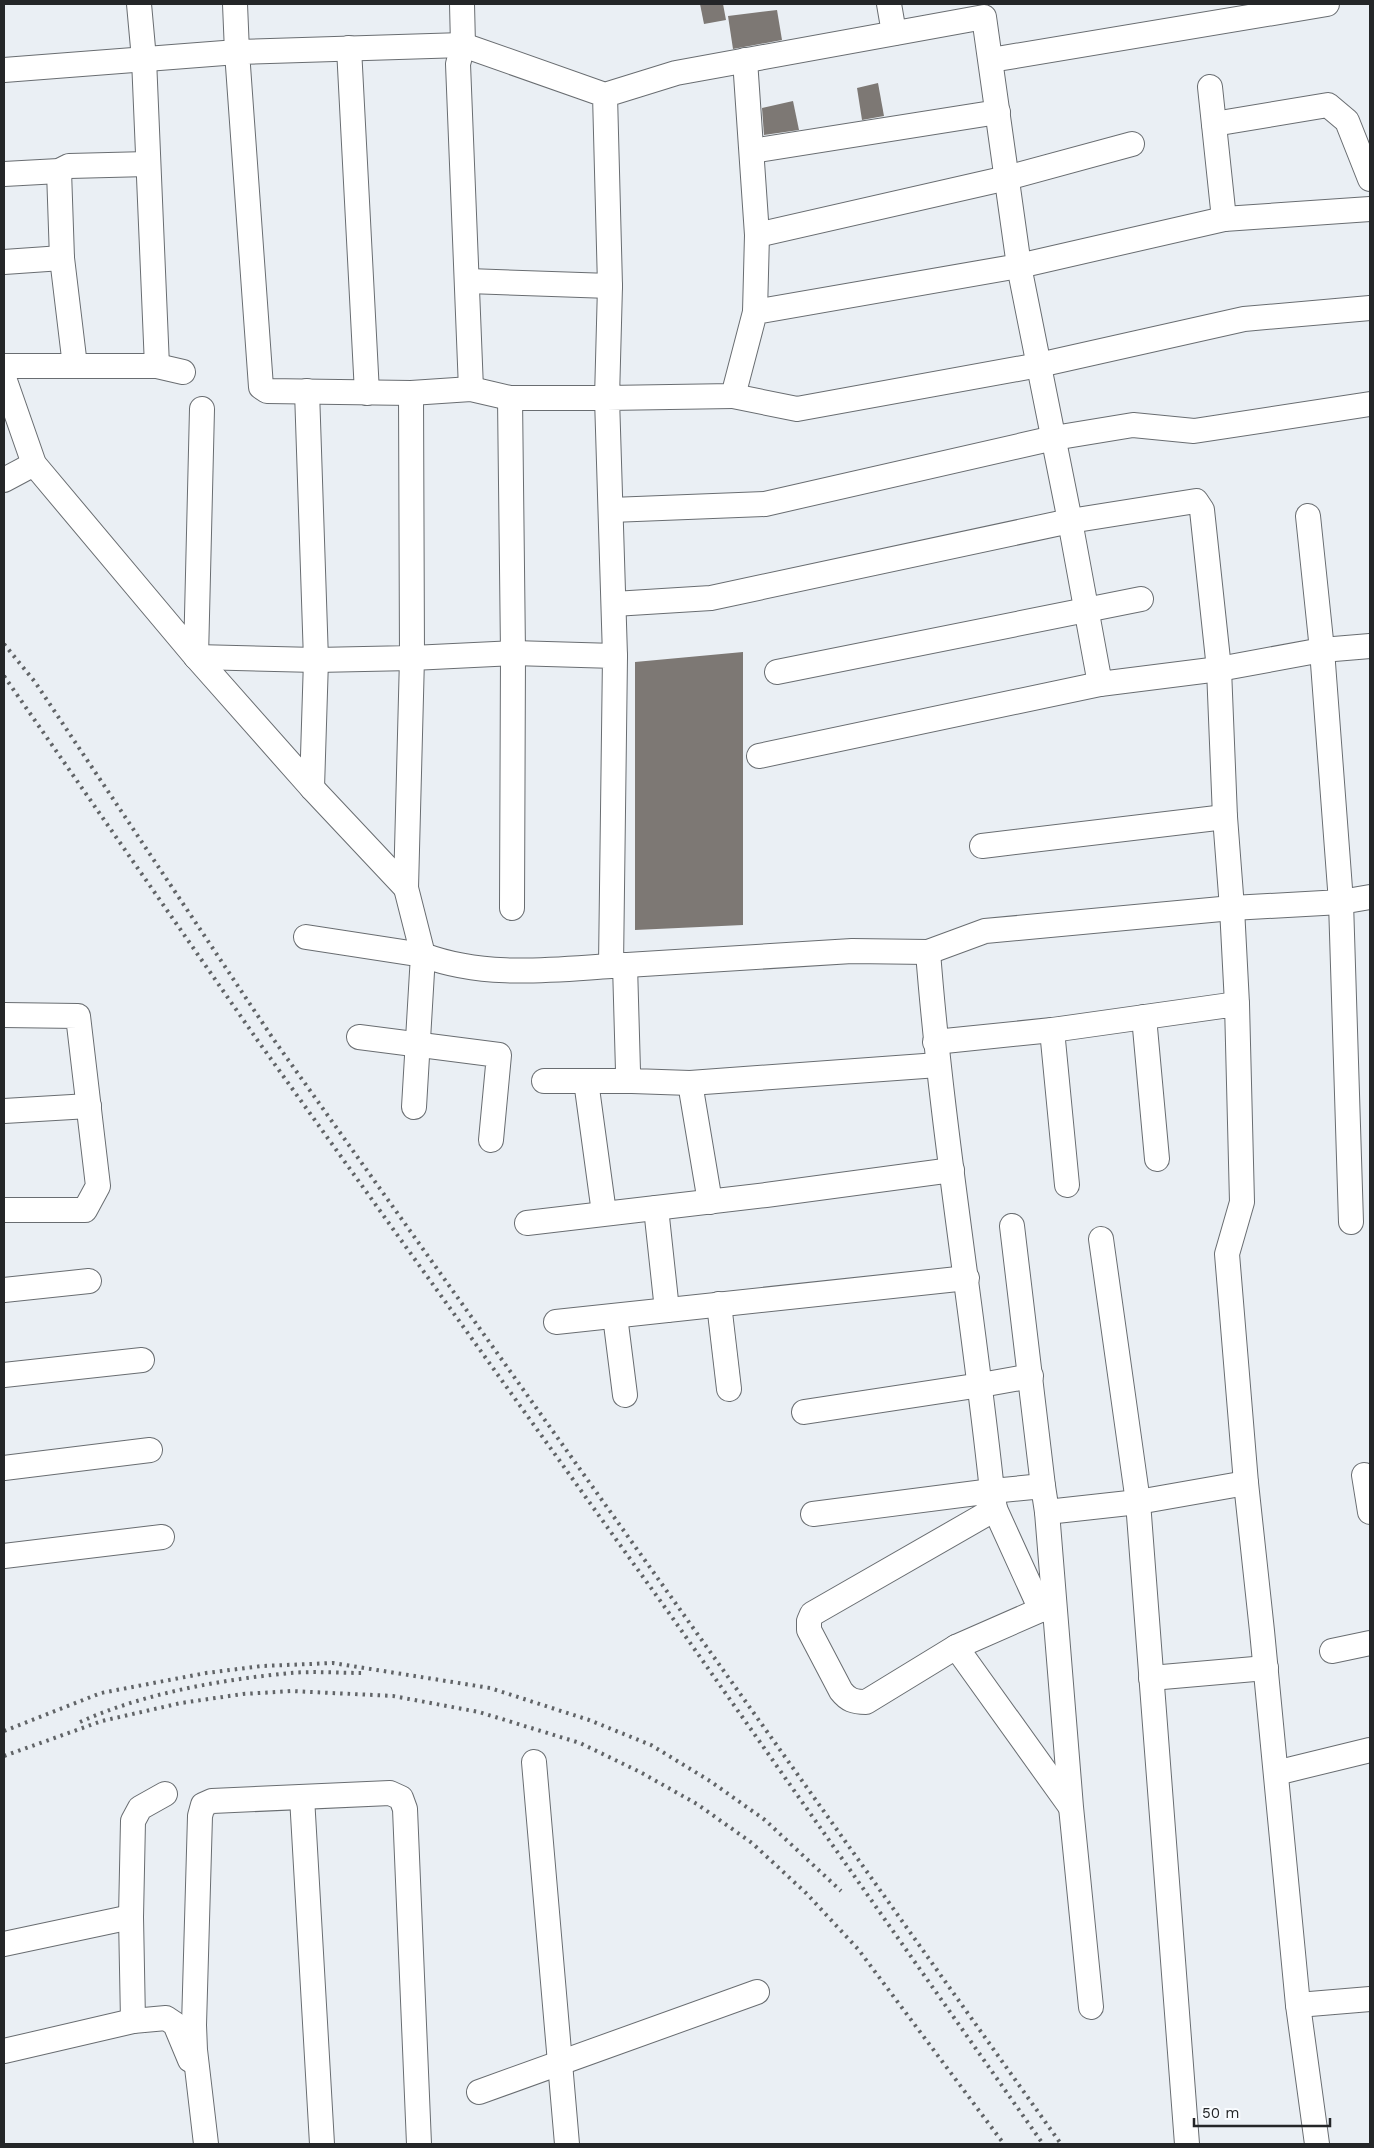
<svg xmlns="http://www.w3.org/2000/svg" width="1374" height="2148" viewBox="0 0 1374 2148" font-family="'Work Sans',sans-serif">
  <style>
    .building { fill: #7d7874 }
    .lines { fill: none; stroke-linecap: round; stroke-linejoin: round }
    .minor-casing { stroke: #696d71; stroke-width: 26 }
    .minor { stroke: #fff; stroke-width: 24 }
    .rail { stroke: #616467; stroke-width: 4; stroke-dasharray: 2.5 5; stroke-linecap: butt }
  </style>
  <rect width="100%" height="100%" fill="#eaeff4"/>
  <g class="building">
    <polygon points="700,4 723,4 726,20 704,24"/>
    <polygon points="777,10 782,40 733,49 728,16"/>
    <polygon points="878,83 884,116 862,120 857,88"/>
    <polygon points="793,101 799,130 764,135 762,108"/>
    <polygon points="743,652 743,925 635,930 635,662"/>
  </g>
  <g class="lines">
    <defs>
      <g id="minor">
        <polyline points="139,4 144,59 157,366"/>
        <polyline points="462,4 463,45 458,64 471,389"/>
        <polyline points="889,4 894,33"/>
        <polyline points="349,48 367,393"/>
        <polyline points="745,60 757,235 755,312"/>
        <polyline points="991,60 1327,4"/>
        <polyline points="4,70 237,52 235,4"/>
        <polyline points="1210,87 1224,219"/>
        <polyline points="605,95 676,73 984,17 1019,266 755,312 733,396 607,398 610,286 605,95 463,45 237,52 261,387 267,391 411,393 471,389 510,398 607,398 615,656"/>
        <polyline points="1214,124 1328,105 1347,121 1370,179"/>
        <polyline points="752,151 998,112"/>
        <polyline points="59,171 62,258 75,366"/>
        <polyline points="4,174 59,171 69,166 148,164"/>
        <polyline points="757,235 1007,178 1132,144"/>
        <polyline points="4,262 62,258"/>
        <polyline points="468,281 610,286"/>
        <polyline points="4,366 157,366 183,372"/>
        <polyline points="4,378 34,464 196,657 202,409"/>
        <polyline points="307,391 316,660 312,788"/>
        <polyline points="733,396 797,409 1039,365 1244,319 1370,308"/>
        <polyline points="510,398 513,653 512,908"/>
        <polyline points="4,480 34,464"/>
        <polyline points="611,510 765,504 1054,438 1133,425 1194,431 1370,404"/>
        <polyline points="1308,516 1322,650 1370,646"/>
        <polyline points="614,604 711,598 1070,521 1196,501 1202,510 1219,669 1225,817 1232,908 1237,1004"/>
        <polyline points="196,657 312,788 406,888 412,658 513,653 615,656 611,966 852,951 928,952 985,931 1232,908 1341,902 1322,650 1219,669 1100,684 1070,521 1019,266 1224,219 1370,209"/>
        <polyline points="196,657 316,660 412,658 411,393"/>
        <polyline points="777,672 1141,599"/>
        <polyline points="759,756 1100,684"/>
        <polyline points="982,846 1225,817"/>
        <path d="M 406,888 L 423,955 C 484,978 548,970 611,966"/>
        <polyline points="306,937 423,955 414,1107"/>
        <path d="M 928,952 C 942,1132 973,1311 992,1491 L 1043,1486 L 1047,1512 L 1138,1502 L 1246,1483 L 1262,1631 L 1298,2005 L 1317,2144"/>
        <polyline points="625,965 628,1071 632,1081 690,1083 938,1065"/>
        <polyline points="4,1015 78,1016 98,1186 85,1210 4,1210"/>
        <polyline points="1144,1017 1157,1159"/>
        <polyline points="1052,1030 1067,1185"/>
        <polyline points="359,1037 499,1055 491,1140"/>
        <polyline points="935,1042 1052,1030 1237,1004 1242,1202 1227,1254 1246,1483"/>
        <polyline points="544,1081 632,1081"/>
        <polyline points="586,1081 604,1213"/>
        <polyline points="690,1083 710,1202"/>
        <polyline points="4,1111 89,1106"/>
        <polyline points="656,1208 667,1310"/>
        <polyline points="1351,1222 1341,902 1370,897"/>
        <polyline points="527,1223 766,1195 952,1170"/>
        <polyline points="1012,1226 1043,1486"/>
        <polyline points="1101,1239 1138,1502 1187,2144"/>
        <polyline points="4,1290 89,1281"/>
        <polyline points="719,1304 729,1389"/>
        <polyline points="615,1316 625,1395"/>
        <polyline points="556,1322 967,1278"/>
        <polyline points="4,1375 142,1360"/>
        <polyline points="804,1412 981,1385 1031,1376"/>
        <polyline points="4,1468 150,1450"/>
        <polyline points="1364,1475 1370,1512"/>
        <polyline points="995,1509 1041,1610"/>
        <polyline points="1047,1512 1071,1807 1091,2007"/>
        <path d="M 813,1514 L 992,1491 L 995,1509 L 812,1614 L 809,1621 L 809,1630 L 841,1691 C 848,1700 854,1702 866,1702 L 956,1647 L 1054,1604"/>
        <polyline points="4,1556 162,1537"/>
        <polyline points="956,1647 1070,1806"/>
        <polyline points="1332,1651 1370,1643"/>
        <polyline points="1151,1678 1266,1668"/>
        <polyline points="534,1762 567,2144"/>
        <polyline points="1276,1773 1370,1750"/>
        <polyline points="302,1797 322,2144"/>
        <polyline points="4,1944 131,1917"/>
        <polyline points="1298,2005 1370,1999"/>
        <polyline points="133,2021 131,1917 133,1821 140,1808 165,1794"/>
        <polyline points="4,2051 133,2021 166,2018 175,2024 190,2060"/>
        <polyline points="479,2092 757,1992"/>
        <polyline points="206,2144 195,2050 194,2025 200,1816 203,1805 212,1801 390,1793 401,1798 405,1809 419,2144"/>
      </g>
    </defs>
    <use href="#minor" class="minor-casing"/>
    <use href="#minor" class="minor"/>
    <g class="rail">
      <polyline points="4,644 35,682 274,1040 1061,2144"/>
      <polyline points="4,676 258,1041 674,1620 1043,2144"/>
      <path d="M 80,1722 C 145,1693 219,1680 290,1673 C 314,1671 341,1673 365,1673"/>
      <polyline points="4,1731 101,1693 206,1673 262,1666 333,1663 490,1688 589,1720 651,1745 710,1781 765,1820 841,1891"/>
      <polyline points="4,1756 102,1721 181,1703 243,1694 292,1691 393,1696 479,1712 580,1743 640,1772 697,1804 752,1843 806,1893 858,1949 1004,2144"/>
    </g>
  </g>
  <rect width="1374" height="2148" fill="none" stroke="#242628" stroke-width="10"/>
  <path d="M1194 2118v8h136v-8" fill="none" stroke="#242628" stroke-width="2.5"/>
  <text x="1202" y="2118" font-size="15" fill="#242628" stroke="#f9fcff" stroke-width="4" paint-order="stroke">50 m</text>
</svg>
